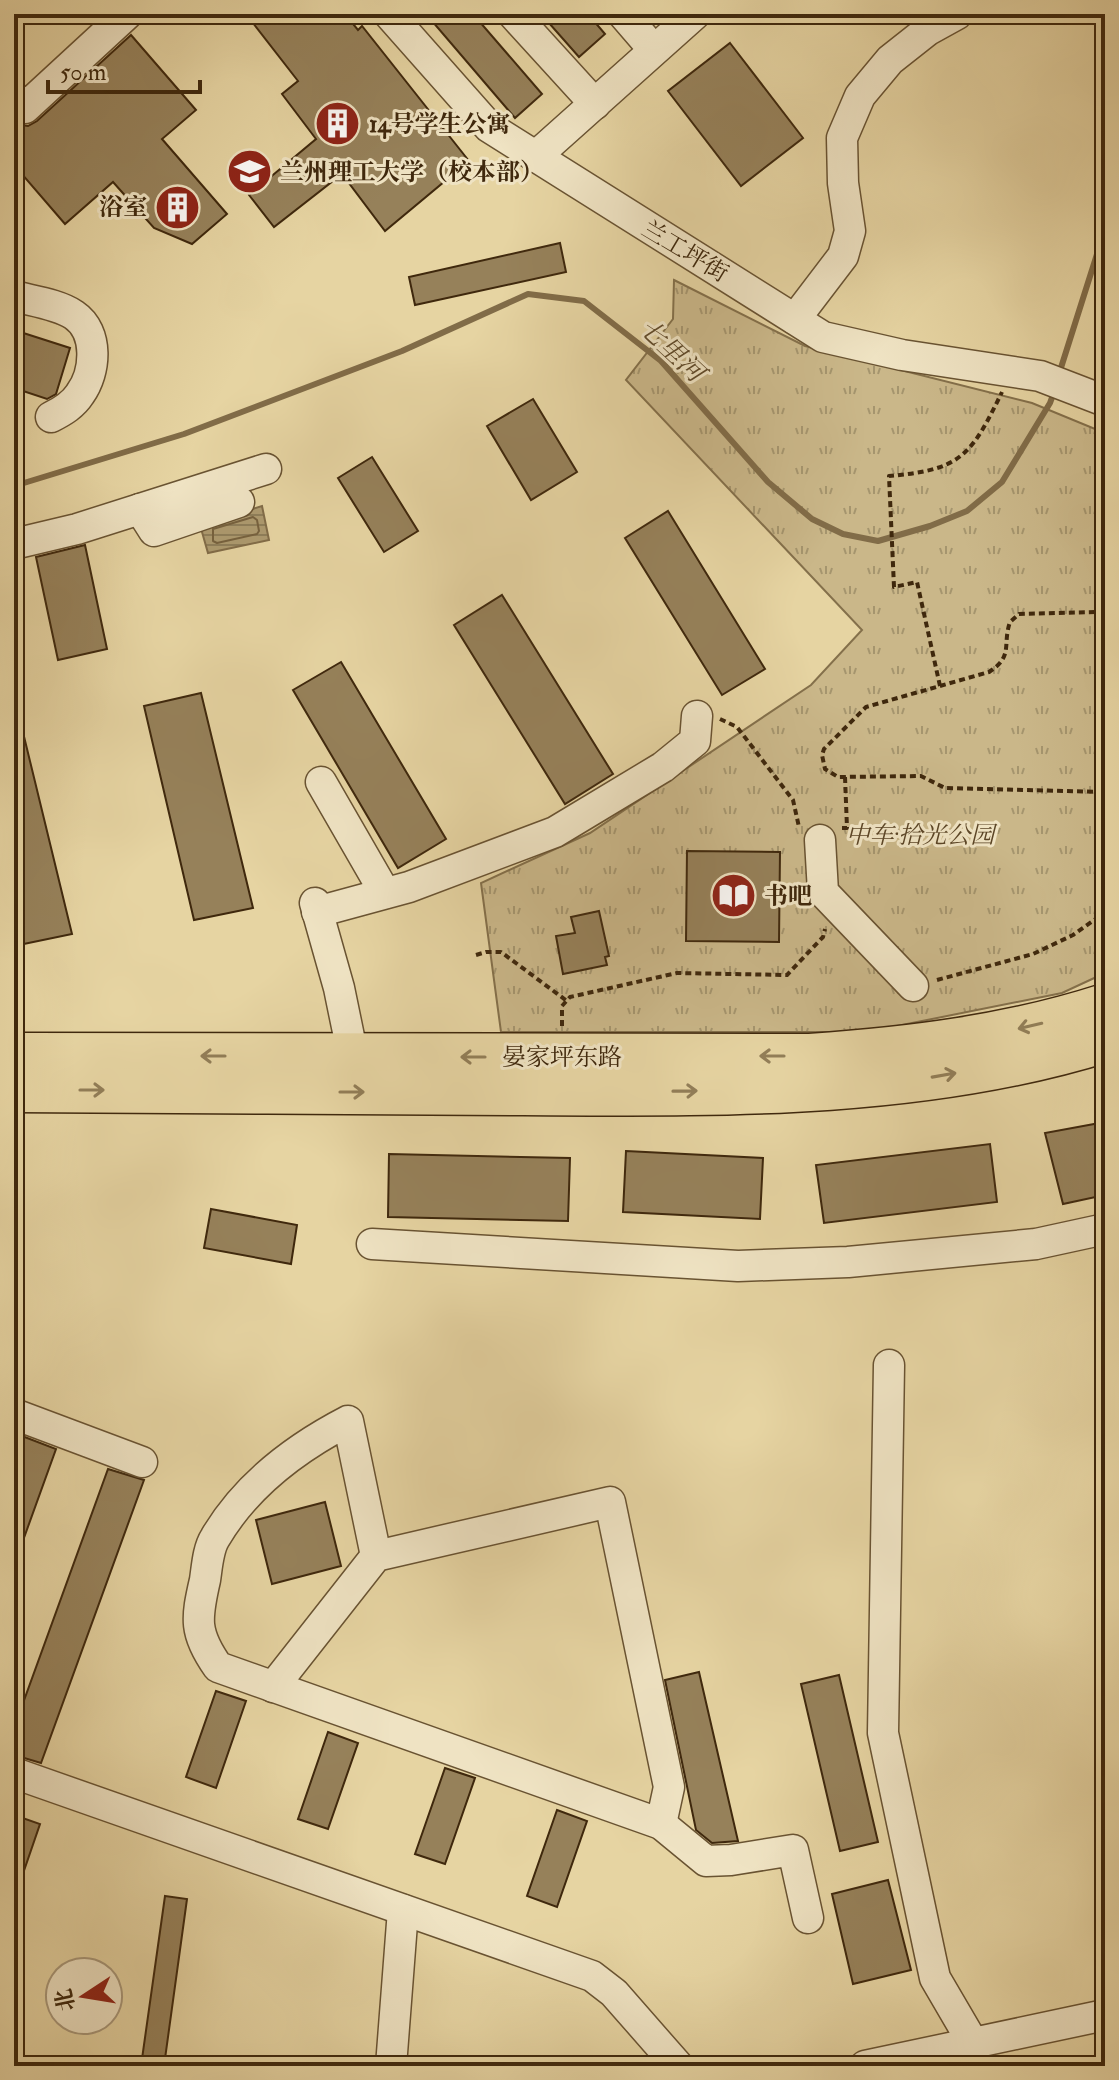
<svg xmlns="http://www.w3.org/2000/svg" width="1119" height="2080" viewBox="0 0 1119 2080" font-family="'IM FELL Double Pica','Noto Serif SC',serif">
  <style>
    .grass { fill: url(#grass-tufts); stroke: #84704b; stroke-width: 2 }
    .water { fill: url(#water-rules); stroke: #816c48; stroke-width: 2 }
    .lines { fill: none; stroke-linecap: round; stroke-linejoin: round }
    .shore { stroke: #76613e; stroke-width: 2 }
    .stream { stroke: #816c48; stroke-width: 6 }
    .building { fill: #96815a; stroke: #3f280d; stroke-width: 2 }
    .minor-casing { stroke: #695332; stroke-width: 33 }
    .highway-casing { stroke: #3f280d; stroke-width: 47 }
    .path { stroke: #3f280d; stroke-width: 4; stroke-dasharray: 6 4; stroke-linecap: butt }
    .minor { stroke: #efe3c3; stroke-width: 30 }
    .highway { stroke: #e6d4a2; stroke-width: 44 }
    .oneway { stroke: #927e58 }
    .labels { text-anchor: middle; stroke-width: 6; stroke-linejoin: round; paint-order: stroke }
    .poi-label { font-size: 24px; font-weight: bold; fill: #3f280d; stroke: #efe3c3; text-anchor: start }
    .street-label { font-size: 24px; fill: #3f280d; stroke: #efe3c3 }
    .park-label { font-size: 24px; font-style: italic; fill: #5b4526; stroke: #efe3c3 }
    .water-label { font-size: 26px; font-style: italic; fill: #604a2a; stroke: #efe3c3 }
  </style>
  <defs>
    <pattern id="grass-tufts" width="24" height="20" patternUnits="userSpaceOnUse" patternTransform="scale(2)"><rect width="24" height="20" fill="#cab789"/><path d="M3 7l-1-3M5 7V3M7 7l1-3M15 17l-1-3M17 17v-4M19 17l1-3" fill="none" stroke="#a5956e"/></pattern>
    <pattern id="water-rules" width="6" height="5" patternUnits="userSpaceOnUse" patternTransform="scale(2)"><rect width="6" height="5" fill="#ad9a6f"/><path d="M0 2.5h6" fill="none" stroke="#8e7e5a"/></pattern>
  </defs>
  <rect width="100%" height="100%" fill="#e6d4a2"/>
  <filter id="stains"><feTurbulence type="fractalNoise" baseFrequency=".0025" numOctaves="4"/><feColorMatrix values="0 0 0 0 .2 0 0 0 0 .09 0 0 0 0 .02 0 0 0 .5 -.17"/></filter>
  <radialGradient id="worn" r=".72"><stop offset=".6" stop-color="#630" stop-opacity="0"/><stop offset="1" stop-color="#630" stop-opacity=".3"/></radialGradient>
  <polygon class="grass" points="674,280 805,346 1032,403 1100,431 1105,454 1105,973 1062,993 867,1032 501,1032 481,883 590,833 811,685 862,630 626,380 673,319"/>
  <polygon class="water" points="262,506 269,540 208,553 200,525"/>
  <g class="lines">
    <polygon class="shore" points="253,517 257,520 259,531 257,534 217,543 213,541 213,529"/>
    <g class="stream">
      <polyline points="1059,374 1105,229"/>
      <polyline points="14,486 184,434 402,351 528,294 584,301 661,361 768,482 812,519 843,534 878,541 930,526 967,511 1002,482 1050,403 1054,392"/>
    </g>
  </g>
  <g class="building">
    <polygon points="246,14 345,14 358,30 362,26 469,161 385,231 342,174 274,227 249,195 316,139 282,94 298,81"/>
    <polygon points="426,14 473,14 542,94 515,118"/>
    <polygon points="541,14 588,14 605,34 579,57"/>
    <polygon points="131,35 196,110 162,139 227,214 192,244 154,228 113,182 65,224 14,165 14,124 28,126 37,121"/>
    <polygon points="730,43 803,138 741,186 668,91"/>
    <polygon points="560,243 566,272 415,305 409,277"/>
    <polygon points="14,330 70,348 56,394 47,399 14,388"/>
    <polygon points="533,399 577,472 531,500 487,426"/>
    <polygon points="372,457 418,531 384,552 338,478"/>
    <polygon points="668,511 765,669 722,695 625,538"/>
    <polygon points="85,545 107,649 58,660 36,557"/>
    <polygon points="502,595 613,774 565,804 454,625"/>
    <polygon points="341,662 446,839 398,868 293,690"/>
    <polygon points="201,693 253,908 194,920 144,706"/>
    <polygon points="14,720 20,720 72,934 14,946"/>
    <polygon points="687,851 780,852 779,942 686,941"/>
    <polygon points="599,911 609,956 605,957 607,965 563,974 556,936 575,933 571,917"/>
    <polygon points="1105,1122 1105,1195 1063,1204 1045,1133"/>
    <polygon points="990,1144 997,1202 824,1223 816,1165"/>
    <polygon points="626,1151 763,1158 760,1219 623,1212"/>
    <polygon points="389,1154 570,1158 568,1221 388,1217"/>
    <polygon points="211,1209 297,1225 291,1264 204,1248"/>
    <polygon points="22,1436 56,1449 16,1560 14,1457"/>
    <polygon points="108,1469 144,1480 41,1763 14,1755 14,1728"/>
    <polygon points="325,1502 341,1566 272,1584 256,1520"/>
    <polygon points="699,1672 738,1841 712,1843 696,1830 665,1680"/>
    <polygon points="839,1675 878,1842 840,1851 801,1684"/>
    <polygon points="216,1691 246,1701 216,1788 186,1777"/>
    <polygon points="328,1732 358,1743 328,1829 298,1819"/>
    <polygon points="445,1768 475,1778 445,1864 415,1854"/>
    <polygon points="557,1810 587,1821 557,1907 527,1896"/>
    <polygon points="14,1815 40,1824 17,1891 14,1890"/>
    <polygon points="888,1880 911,1970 853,1984 832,1894"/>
    <polygon points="165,1896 187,1899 164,2066 141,2066"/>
  </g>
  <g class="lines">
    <defs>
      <g id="minor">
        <polyline points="389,14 489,127 823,337 902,355 1040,376 1105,401"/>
        <polyline points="513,14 595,104"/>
        <polyline points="623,14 654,50"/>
        <polyline points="14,97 25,108 127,14"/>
        <polyline points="535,157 695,14"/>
        <path d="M 14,296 C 32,301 58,304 74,315 C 99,332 96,372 80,394 C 73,405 63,411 51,417"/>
        <polyline points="795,319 843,256 850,231 843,183 842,138 860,96 890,60 928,30 957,14"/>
        <polyline points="140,509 154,531 239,502"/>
        <polyline points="14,544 77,529 266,469"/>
        <polyline points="321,782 385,893"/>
        <polyline points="820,840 823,892 913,986"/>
        <polyline points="315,903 339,988 353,1056"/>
        <polyline points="317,912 409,887 555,832 663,767 695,741 697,716"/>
        <polyline points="372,1244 738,1266 848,1262 1036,1244 1105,1229"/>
        <polyline points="889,1365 883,1733 935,1978 973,2043"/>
        <polyline points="14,1414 142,1462"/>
        <path d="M 376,1556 L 348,1421 C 294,1449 246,1485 215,1538 C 208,1549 207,1567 205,1580 C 196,1619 194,1633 218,1667 L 661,1824 L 706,1861 L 731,1860 L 793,1850 L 808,1918"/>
        <polyline points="273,1687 376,1556 610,1502 669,1787 661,1824"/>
        <polyline points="14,1773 592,1976 614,1993 678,2066"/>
        <polyline points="391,2066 403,1910"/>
        <polyline points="865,2066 1105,2015"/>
      </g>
      <g id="highway">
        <path d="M 14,1055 L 810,1056 C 910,1049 1009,1037 1105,1006"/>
        <path d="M 14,1090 C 184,1091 353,1092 523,1093 C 715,1094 920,1098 1105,1040"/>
      </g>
    </defs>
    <use href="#minor" class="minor-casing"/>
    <use href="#highway" class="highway-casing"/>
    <g class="path">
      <path d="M 940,686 L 917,582 L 894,587 L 889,476 C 961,470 971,456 1002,392"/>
      <polyline points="720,719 737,727 793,800 799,827"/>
      <path d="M 1103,792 L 945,788 L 921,776 L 838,777 L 825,769 L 822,755 L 824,749 L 866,707 L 989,672 C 1014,656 1002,645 1010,622 L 1019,614 L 1095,612 L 1102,617 L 1104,624 L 1105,845"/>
      <polyline points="842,828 847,828 845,777"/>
      <polyline points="800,890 794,897 801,904"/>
      <polyline points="476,955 486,952 501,952 567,1001"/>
      <polyline points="937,980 1033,954 1073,935 1104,913 1105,905"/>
      <polyline points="562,1026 562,1006 570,997 677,973 787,975 823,937 825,929"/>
    </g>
    <use href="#minor" class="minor"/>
    <use href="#highway" class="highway"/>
  </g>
  <defs><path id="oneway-shaft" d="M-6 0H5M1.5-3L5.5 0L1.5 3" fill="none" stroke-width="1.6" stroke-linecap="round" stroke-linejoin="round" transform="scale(2)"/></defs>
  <g class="oneway">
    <use href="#oneway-shaft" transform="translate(1030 1026) rotate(167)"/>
    <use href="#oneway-shaft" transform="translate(213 1056) rotate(-180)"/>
    <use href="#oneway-shaft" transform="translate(772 1056) rotate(180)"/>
    <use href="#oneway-shaft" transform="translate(473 1057) rotate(-180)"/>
    <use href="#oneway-shaft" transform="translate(944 1075) rotate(-10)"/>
    <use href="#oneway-shaft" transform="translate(92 1090)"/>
    <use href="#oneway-shaft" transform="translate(685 1091) rotate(-1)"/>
    <use href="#oneway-shaft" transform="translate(352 1092)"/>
  </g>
  <defs>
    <symbol id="building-disc" viewBox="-11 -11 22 22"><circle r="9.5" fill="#8f2418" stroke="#efe3c3"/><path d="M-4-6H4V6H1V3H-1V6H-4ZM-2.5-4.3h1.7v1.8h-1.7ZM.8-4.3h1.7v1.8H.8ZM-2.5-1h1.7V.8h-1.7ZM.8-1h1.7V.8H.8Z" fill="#fff"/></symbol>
    <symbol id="university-disc" viewBox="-11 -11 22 22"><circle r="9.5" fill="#8f2418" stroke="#efe3c3"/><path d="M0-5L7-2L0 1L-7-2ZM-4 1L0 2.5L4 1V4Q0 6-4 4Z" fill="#fff"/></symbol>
    <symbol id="library-disc" viewBox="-11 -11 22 22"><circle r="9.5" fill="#8f2418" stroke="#efe3c3"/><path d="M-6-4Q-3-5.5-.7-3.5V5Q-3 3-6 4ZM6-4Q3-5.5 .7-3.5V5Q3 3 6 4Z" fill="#fff"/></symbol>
  </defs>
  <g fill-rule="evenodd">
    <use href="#building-disc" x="312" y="98" width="51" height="51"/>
    <use href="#university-disc" x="224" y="146" width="51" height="51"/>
    <use href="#building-disc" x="152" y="182" width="51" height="51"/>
    <use href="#library-disc" x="708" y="870" width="51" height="51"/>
  </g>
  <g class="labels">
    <g class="poi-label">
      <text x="369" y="132">14号学生公寓</text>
      <text x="280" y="180">兰州理工大学（校本部）</text>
      <text x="147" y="215" text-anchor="end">浴室</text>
      <text x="764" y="904">书吧</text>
    </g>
    <g class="street-label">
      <text transform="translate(685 251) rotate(31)" y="8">兰工坪街</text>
      <text x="562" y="1065">晏家坪东路</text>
    </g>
    <g class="park-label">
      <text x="920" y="843">中车·拾光公园</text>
    </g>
    <g class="water-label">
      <text transform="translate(672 350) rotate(43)" y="9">七里河</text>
    </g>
  </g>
  <rect width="1119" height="2080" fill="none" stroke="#e6d4a2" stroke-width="48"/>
  <rect x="16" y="16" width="1087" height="2048" fill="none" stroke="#3f280d" stroke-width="4"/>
  <rect x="24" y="24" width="1071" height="2032" fill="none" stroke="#3f280d" stroke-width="2"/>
  <g transform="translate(84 1996) rotate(258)"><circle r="38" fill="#efe3c3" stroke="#a9987a" stroke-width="2"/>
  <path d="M0-6L14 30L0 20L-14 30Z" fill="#8f2418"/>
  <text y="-12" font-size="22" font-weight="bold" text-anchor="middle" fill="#3f280d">北</text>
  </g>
  <path d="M48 80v12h152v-12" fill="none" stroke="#3f280d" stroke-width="4"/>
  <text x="60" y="80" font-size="24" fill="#3f280d" stroke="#efe3c3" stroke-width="6" paint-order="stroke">50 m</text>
  <rect width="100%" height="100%" filter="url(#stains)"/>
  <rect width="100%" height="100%" fill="url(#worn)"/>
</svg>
